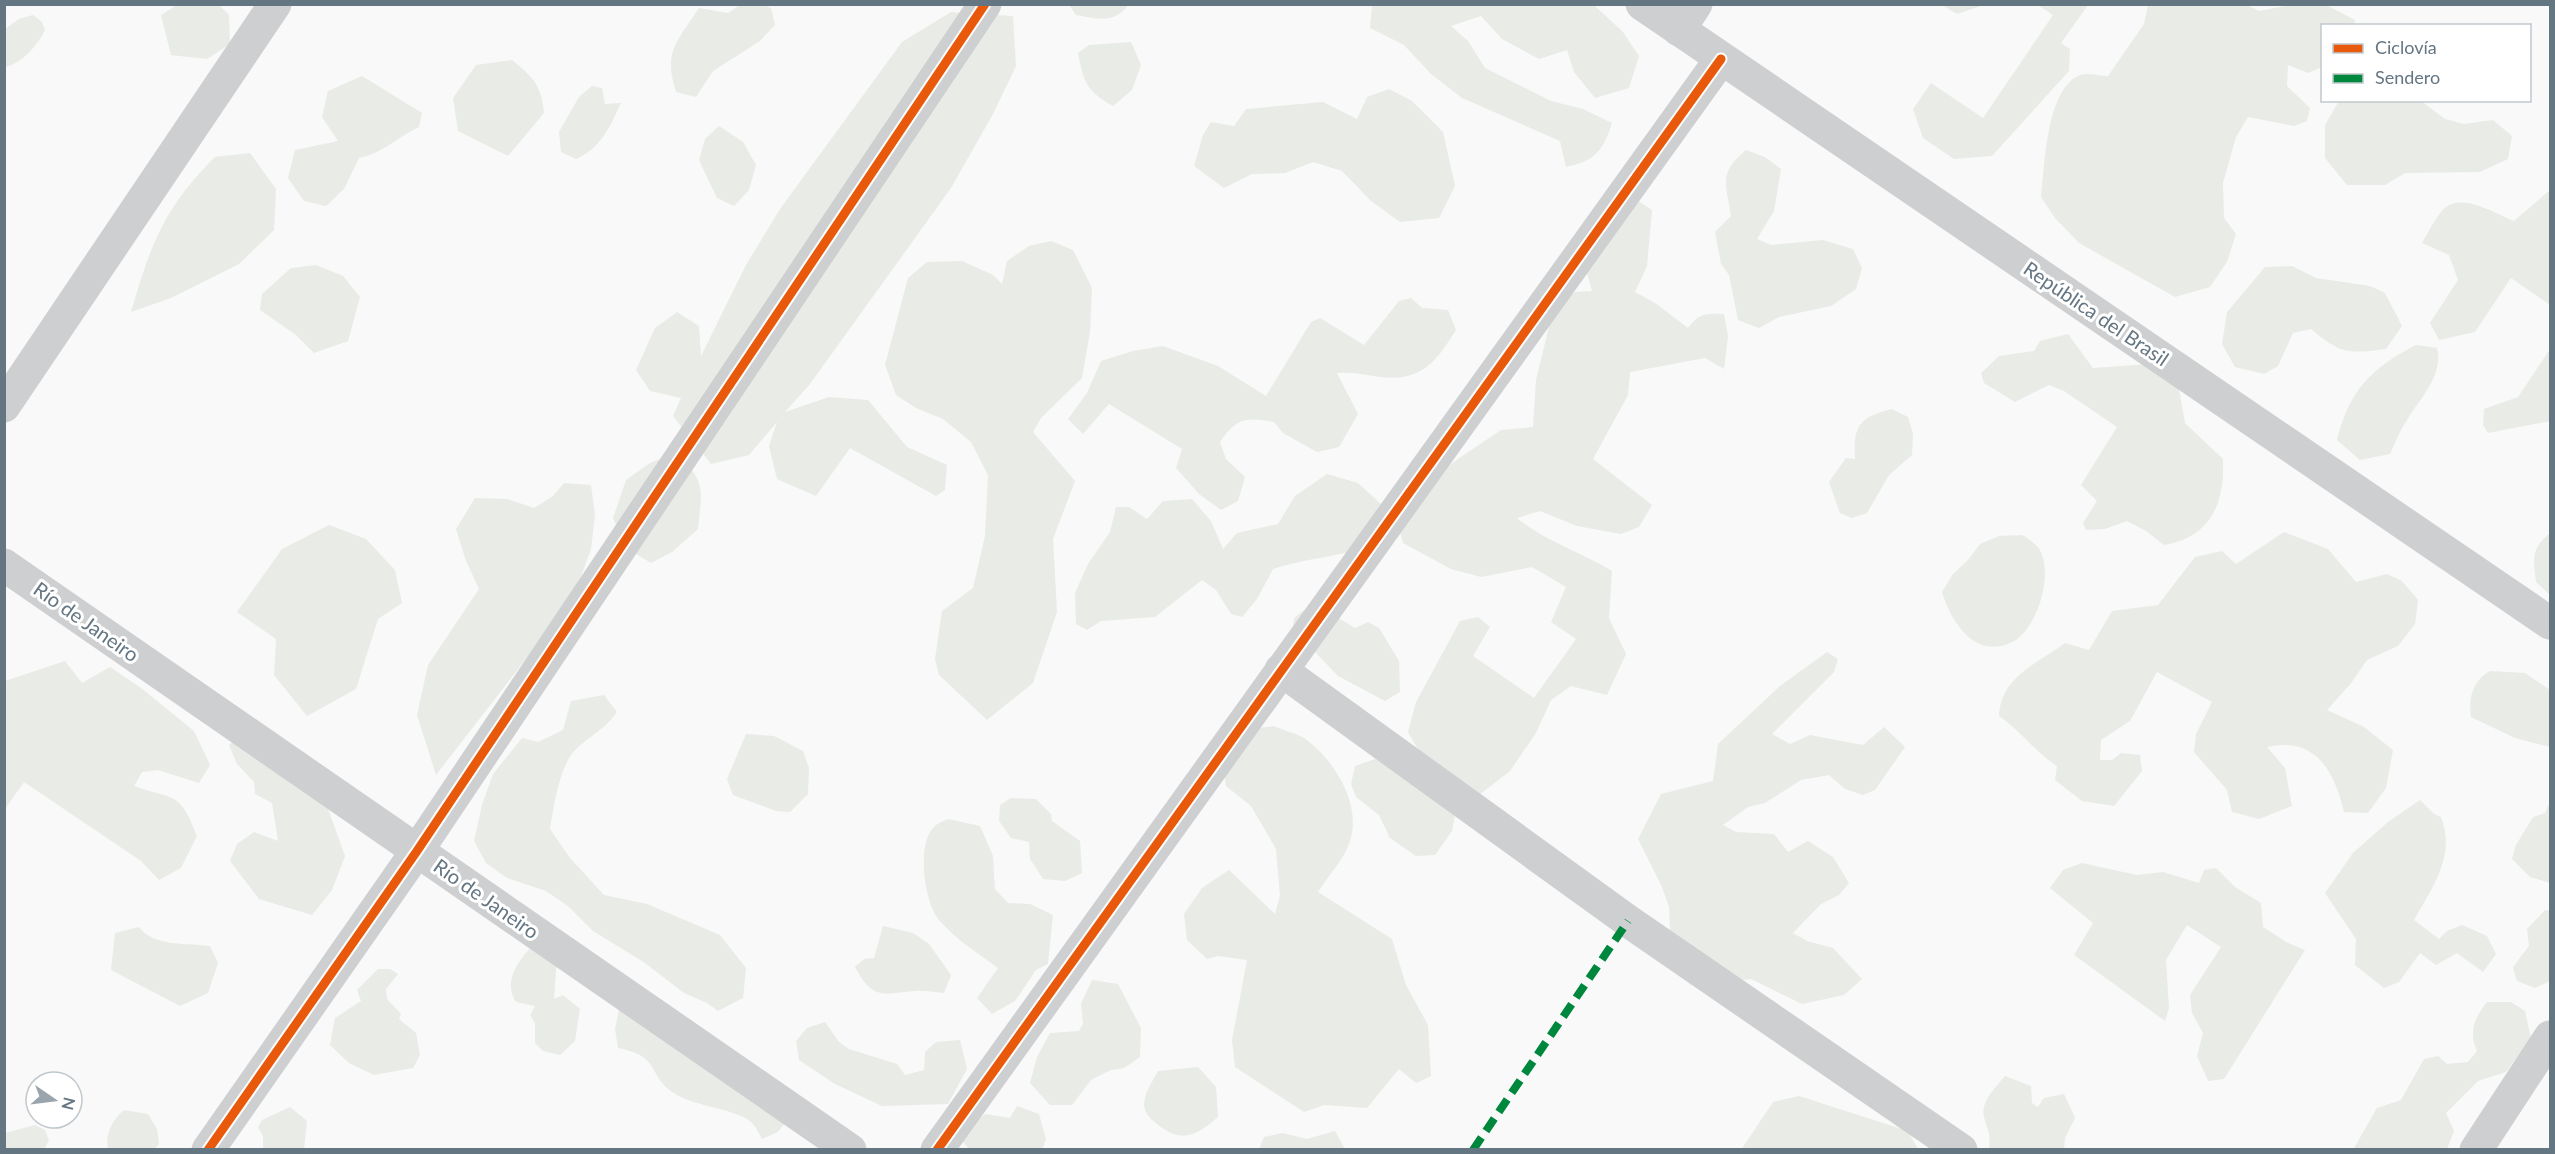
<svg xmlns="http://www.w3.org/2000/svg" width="2555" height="1154" viewBox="0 0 2555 1154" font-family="Lato,sans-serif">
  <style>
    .green { fill: #e8ebe6 }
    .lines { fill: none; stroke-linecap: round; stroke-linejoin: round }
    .street { stroke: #cecfd0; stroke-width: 33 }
    .quiet { stroke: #00873e; stroke-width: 8; stroke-dasharray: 15 8; stroke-linecap: butt }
    .cycleway-casing { stroke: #fff; stroke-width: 13 }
    .cycleway { stroke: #e8590c; stroke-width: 9 }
    .labels { text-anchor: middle; stroke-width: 6; stroke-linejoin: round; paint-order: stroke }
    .street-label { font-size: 20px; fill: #657683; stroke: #fff }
  </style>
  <rect width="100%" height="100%" fill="#f9f9f9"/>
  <g class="green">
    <polygon points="177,5 219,5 229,15 230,44 207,59 171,55 161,15"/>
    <path d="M 740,5 L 764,5 L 771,8 L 775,25 L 760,41 L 713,71 L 696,97 L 676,92 C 663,51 677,42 699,8 L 728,13 Z"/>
    <path d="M 1069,5 L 1128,5 C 1115,24 1097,19 1076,15 Z"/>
    <path d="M 1372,5 L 1594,5 L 1623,32 L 1639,56 L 1629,88 L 1595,98 L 1574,72 L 1567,50 L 1539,59 L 1502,39 L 1481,16 L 1451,26 L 1468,41 L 1485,68 L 1551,101 L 1583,109 L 1612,123 C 1603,151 1595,161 1566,167 L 1560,141 L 1462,98 L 1431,74 L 1404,45 L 1370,28 Z"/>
    <polygon points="1942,5 1984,5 1957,14"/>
    <polygon points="2038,5 2088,5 2061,43 2070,49 2069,71 1992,156 1954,159 1923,138 1913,109 1931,83 1983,118 2053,15"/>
    <path d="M 2148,5 L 2247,5 L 2259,11 L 2291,5 L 2326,5 L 2355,20 L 2354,25 L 2322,26 L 2322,67 L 2308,73 L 2288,65 L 2287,86 L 2310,108 L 2307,121 L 2294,126 L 2248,117 L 2236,137 L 2223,183 L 2224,218 L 2236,234 L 2227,262 L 2210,287 L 2175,297 L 2079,243 L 2055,218 L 2041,197 C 2045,165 2046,89 2080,75 C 2088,72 2100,76 2108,76 L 2144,24 Z"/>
    <polygon points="951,12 1013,16 1016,66 993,114 951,188 810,384 785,412 829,397 868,400 907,447 947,465 945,490 936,496 850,448 816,496 777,479 769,446 777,422 749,455 711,464 673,416 681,398 650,391 636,370 655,328 677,312 699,326 701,356 746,265 780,209 902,42"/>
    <path d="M 33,15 L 42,22 L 45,30 C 38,45 21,64 5,67 L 5,29 L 19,19 Z"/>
    <path d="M 1131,42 L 1141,65 L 1132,90 L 1113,106 C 1087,92 1083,81 1078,53 L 1089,45 Z"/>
    <path d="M 512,60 C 534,78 541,85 544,113 L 508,156 L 458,131 L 453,98 L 476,65 Z"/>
    <path d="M 362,76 L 422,113 L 419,127 C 398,137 381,154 359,158 L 344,189 L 326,206 L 304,201 L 288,178 L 295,150 L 338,141 L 322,117 L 328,91 Z"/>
    <path d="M 592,86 L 602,88 L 605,104 L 621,103 C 609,128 602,147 576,159 L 561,152 L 559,132 L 579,97 Z"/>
    <polygon points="1389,89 1412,101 1443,132 1455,186 1439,218 1400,222 1371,201 1342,171 1313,162 1285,173 1252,174 1224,188 1194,166 1203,135 1211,122 1234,126 1246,109 1323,102 1357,119 1367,97"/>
    <polygon points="2339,101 2421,101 2445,119 2464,124 2493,120 2512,136 2508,159 2480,172 2405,173 2385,185 2347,185 2325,158 2325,125"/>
    <polygon points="719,126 743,142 756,165 749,190 734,206 717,198 699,160 705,139"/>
    <path d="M 1746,150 L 1765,157 L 1781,169 L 1774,211 L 1757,239 L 1771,245 L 1823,240 L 1853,249 L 1862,268 L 1856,289 L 1831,306 L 1779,317 L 1759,328 L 1738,320 L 1729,275 L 1721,264 L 1715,232 L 1731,216 C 1726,182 1718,174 1746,150 Z"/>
    <path d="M 250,153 L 276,189 L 274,230 L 239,264 L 171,298 L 131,312 C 151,244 163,209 215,157 Z"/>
    <path d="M 2550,190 L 2550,305 L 2511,278 L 2475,332 L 2439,340 L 2430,323 L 2458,280 L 2449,255 L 2422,243 C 2428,233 2434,220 2442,211 C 2459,190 2495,214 2514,221 Z"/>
    <path d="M 1632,197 L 1652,210 L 1647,266 L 1635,292 L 1655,303 L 1688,328 C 1699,313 1706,313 1724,314 L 1728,336 L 1724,369 L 1705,358 L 1630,372 L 1628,395 L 1593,459 L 1652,505 L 1639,527 L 1621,534 L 1577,526 L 1540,511 L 1517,518 C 1545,541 1581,552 1612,571 L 1609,618 L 1626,654 L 1607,695 L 1571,686 L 1551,700 L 1536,733 L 1510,771 L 1479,795 L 1420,753 L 1408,732 L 1416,702 L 1460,621 L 1478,617 L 1490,627 L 1473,656 L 1534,698 L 1576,639 L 1551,622 L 1566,587 L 1532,567 L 1481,577 L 1451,569 L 1403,543 L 1398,524 L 1429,480 L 1458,459 L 1501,430 L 1533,427 L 1536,380 L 1553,310 L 1575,292 L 1592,291 L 1585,266 Z"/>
    <polygon points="1051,241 1073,250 1092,288 1090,332 1082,378 1041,418 1033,432 1075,481 1053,539 1057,612 1033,683 987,720 939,675 935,659 942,611 973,588 985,536 988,475 971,442 943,419 916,408 896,395 885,365 908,278 927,262 962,261 993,275 1002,284 1007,261 1029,246"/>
    <polygon points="316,265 343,276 360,297 348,341 314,353 296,335 260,310 262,294 291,268"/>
    <path d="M 2292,266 L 2316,278 L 2370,286 L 2385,293 L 2402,326 L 2386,349 C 2347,354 2341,354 2311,329 L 2293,333 L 2278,366 L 2264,374 L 2235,367 L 2222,344 L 2227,312 L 2265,267 Z"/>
    <path d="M 1411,298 L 1422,308 L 1448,310 L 1456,330 C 1435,364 1419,384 1374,376 C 1361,374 1351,372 1337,373 L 1358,414 L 1339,447 L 1317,452 L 1283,433 L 1274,422 C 1247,417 1237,417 1220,442 L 1226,459 L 1245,477 L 1238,501 L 1221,510 L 1199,494 L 1176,468 L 1182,449 L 1109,404 L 1083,434 L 1068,419 L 1087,393 L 1101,361 L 1133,351 L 1163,346 L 1218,366 L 1266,396 L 1311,322 L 1320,318 L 1364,345 L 1399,301 Z"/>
    <path d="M 2068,334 L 2093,368 L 2149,364 L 2177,378 L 2185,423 L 2223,459 C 2225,503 2211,537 2164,545 L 2146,531 L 2127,521 L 2105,529 L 2086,530 L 2083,523 L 2097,501 L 2081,485 L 2117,427 L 2064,391 L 2049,385 L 2015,402 L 1984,383 L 1981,373 L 1999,356 L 2034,351 L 2040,341 Z"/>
    <path d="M 2416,345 L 2437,348 C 2444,375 2420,398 2407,420 C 2400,430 2395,443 2390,454 L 2360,460 L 2337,440 C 2349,391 2371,368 2416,345 Z"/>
    <polygon points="2550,349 2550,421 2488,433 2483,425 2484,409 2518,397"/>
    <path d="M 1892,409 L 1908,417 L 1913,434 L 1912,455 L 1889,475 L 1867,513 L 1852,518 L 1840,513 L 1829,482 L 1846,458 L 1855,459 C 1853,425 1860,417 1892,409 Z"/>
    <path d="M 675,453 C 707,481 702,490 698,529 L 672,552 L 651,563 L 626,548 L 613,518 L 626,480 L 650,463 Z"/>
    <path d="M 1327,474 L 1358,483 L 1382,505 L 1352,551 C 1326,558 1299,560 1273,569 L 1257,599 L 1242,617 L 1231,614 L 1216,590 L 1202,580 L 1155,617 L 1101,621 L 1087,630 L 1076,624 L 1075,593 L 1088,564 L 1110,532 L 1116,507 L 1129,507 L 1147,519 L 1163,501 L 1192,499 L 1211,521 L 1223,549 L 1237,533 L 1278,524 L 1295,496 Z"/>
    <polygon points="564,483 591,485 595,515 591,549 573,598 436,775 417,715 428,665 479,589 466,561 456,529 475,498 507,499 534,508 553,496"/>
    <polygon points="329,525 366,539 395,570 402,603 378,619 356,689 307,716 274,675 276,639 237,612 282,549"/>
    <path d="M 2284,532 L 2328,549 L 2356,582 L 2387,574 L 2402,581 L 2418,600 L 2415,624 L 2398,646 L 2367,660 L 2352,682 L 2327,710 L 2364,727 L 2393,750 L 2386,788 L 2368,813 L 2344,812 C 2334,770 2315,736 2267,747 L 2285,768 L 2292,806 L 2259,819 L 2232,812 L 2227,790 L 2194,752 L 2196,734 L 2212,702 L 2157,672 L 2130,721 L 2101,740 L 2100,760 L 2112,760 L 2121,753 L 2140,755 L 2142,771 L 2114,806 L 2082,801 L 2055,780 L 2057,766 C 2035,752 2021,731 1999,716 C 2001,676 2037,664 2065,643 L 2089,650 L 2112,611 L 2158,605 L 2195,557 L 2222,551 L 2236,564 Z"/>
    <path d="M 2550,533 L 2550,595 L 2536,582 C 2533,557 2531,549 2550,533 Z"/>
    <path d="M 2022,535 C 2027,538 2033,542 2037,546 C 2056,568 2038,628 2014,641 C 1976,662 1951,622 1942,592 L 1953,574 L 1968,560 L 1980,544 L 1999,536 Z"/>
    <polygon points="1308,607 1337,617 1355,628 1368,622 1379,628 1399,661 1400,692 1385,701 1338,676 1293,629 1294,618"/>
    <polygon points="1827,652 1838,659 1834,672 1772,734 1790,744 1810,735 1863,745 1884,727 1905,747 1875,790 1863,795 1845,789 1829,775 1801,780 1765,803 1748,807 1723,825 1736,832 1774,834 1788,852 1808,841 1833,857 1849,883 1839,895 1821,904 1793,933 1807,941 1833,948 1862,979 1844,995 1802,1004 1751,979 1690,985 1671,950 1669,907 1662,887 1638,839 1661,794 1713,781 1718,744 1780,686"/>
    <path d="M 65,661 L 82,683 L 110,667 L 141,688 L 194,731 L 210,765 L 199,783 L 158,770 L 142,772 L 134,786 C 176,801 179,790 197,836 L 181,868 L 159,880 L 141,861 L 24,782 L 5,809 L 5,681 Z"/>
    <path d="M 2490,671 L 2525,673 L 2550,690 L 2550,747 L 2515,738 L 2471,717 C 2468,698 2473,680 2490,671 Z"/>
    <path d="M 604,695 L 617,712 C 604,730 591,735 576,749 C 559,766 554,806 550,829 L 570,858 L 604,895 L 647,904 L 720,935 L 746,968 L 743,998 L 718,1011 L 707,1003 L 684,993 L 645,963 L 593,931 L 568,906 L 546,891 L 507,878 L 486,863 L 474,841 L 482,805 L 493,774 L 522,738 L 538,742 L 563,730 L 571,701 Z"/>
    <path d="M 1274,726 C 1283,730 1295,733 1304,738 C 1334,759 1362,804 1350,841 C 1345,858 1328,876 1318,892 L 1392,939 L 1406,985 L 1428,1025 L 1431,1076 L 1416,1083 L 1399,1069 L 1367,1108 L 1324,1105 L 1304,1112 L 1235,1067 L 1232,1040 L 1247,960 L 1218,956 L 1207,959 L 1187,940 L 1184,914 L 1202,888 L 1229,870 L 1275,914 L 1280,896 L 1276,849 L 1251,806 L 1226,786 L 1224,773 L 1251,729 Z"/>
    <polygon points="746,734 774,736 803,751 809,768 808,794 790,812 776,811 733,795 727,779"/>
    <polygon points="237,738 323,795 345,856 332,890 312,915 259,899 230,861 237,844 254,832 278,841 272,803 255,794 254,782 237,764 229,745"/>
    <polygon points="1375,759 1386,763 1456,810 1452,831 1435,855 1416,856 1390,838 1379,815 1356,797 1351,784 1355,766"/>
    <polygon points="1011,798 1036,799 1051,814 1052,821 1080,841 1082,873 1065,881 1043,879 1030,859 1029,842 1011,838 999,821 1000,805"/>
    <path d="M 2420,800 L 2434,814 L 2441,817 C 2456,856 2433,886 2414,920 L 2439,939 L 2447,931 L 2462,925 L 2487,936 L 2496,954 L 2483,972 L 2457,953 L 2436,965 L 2420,953 L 2399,982 L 2384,988 L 2355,965 L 2356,939 L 2325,893 L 2353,853 L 2388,822 Z"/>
    <polygon points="2550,802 2550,883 2530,877 2512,859 2516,845 2533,817 2545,813"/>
    <path d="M 948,819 L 980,826 L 993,856 L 995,889 L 1008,903 L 1030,904 L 1053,915 L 1048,964 L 1036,970 L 1015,1001 L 992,1014 L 977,998 L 998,968 C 978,953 956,940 940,921 C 924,904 915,841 936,825 C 939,823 944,821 948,819 Z"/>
    <polygon points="2082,863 2137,875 2163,872 2199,883 2204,870 2216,868 2235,887 2261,903 2263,927 2288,943 2305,950 2224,1079 2208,1081 2197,1056 2203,1033 2192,1013 2190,995 2221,947 2187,925 2166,960 2169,1008 2165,1021 2074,955 2093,923 2050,888 2063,870"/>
    <polygon points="2545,910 2550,911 2550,981 2535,988 2517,981 2513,967 2529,946 2527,929"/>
    <path d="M 883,926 L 913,933 L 929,944 L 951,975 L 944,993 C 934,992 924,990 914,991 C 881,994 873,1000 855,967 L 864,959 L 874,958 Z"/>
    <path d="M 139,927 C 153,947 189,943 210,946 L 218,963 L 208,993 L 180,1006 L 111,970 L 115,933 Z"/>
    <path d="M 532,946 L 557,957 L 554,999 L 563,995 L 580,1009 L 575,1041 L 560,1055 L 543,1051 L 535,1043 L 535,1023 L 530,1015 L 535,1006 L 516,1002 C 503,982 517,962 532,946 Z"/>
    <polygon points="378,969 390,969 398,974 386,989 387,999 401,1014 399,1019 416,1033 420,1055 413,1068 374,1075 349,1063 330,1045 335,1018 361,1001 357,990"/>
    <polygon points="1092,980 1118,984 1141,1028 1140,1057 1124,1068 1111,1070 1091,1080 1072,1105 1050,1105 1030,1083 1037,1057 1050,1033 1079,1031 1083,1024 1081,1004"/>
    <path d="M 2487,1002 L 2511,1002 L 2525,1011 L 2531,1038 L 2506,1072 L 2478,1081 L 2446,1113 L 2454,1131 L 2447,1149 L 2353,1150 L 2377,1108 L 2401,1100 L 2424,1059 L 2438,1056 L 2447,1064 L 2468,1062 L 2477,1051 C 2468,1032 2475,1017 2487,1002 Z"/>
    <path d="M 619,1010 L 791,1115 L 778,1132 L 762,1139 C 759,1134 756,1127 752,1123 C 739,1109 694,1107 674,1093 C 646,1075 663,1057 618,1048 L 615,1029 Z"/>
    <polygon points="825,1022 839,1042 849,1049 897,1064 905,1075 924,1070 925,1052 936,1042 960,1040 967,1069 948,1104 882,1106 835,1084 799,1060 796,1041 807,1028"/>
    <path d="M 1198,1067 L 1216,1087 L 1218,1117 C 1196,1136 1182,1144 1157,1124 C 1151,1119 1145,1114 1144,1105 C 1144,1093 1153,1081 1158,1071 Z"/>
    <path d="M 2005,1076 L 2031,1086 L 2032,1103 L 2038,1107 L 2044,1098 L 2064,1094 L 2075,1118 L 2065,1138 L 2064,1149 L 1989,1149 C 1991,1131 1988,1133 1984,1117 C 1980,1102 1996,1087 2005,1076 Z"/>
    <polygon points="1799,1096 1908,1131 1918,1149 1741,1150 1773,1102"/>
    <polygon points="1017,1106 1039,1114 1046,1139 1042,1150 969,1149 963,1142 968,1128 985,1114 1010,1118"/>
    <polygon points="290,1107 307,1121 304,1149 263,1149 263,1136 258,1127 262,1120"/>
    <path d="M 124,1110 L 148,1114 L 157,1129 L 159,1144 L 155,1149 L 108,1149 C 105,1134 112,1120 124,1110 Z"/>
    <polygon points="35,1125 45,1130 49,1141 44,1149 5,1149 5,1133"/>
    <polygon points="1335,1131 1345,1149 1259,1149 1264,1137 1282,1133 1307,1139"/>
  </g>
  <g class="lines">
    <g class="street">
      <polyline points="1642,4 2550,623"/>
      <polyline points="1679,30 1696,4"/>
      <polyline points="4,406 275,4"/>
      <polyline points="4,565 850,1150"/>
      <polyline points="1281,670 1628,921 1961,1150"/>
      <polyline points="208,1150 417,851 985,4"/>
      <polyline points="937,1150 1721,59"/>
      <polyline points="2476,1150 2550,1037"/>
    </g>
    <polyline class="quiet" points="1473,1150 1628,921"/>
    <defs>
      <g id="cycleway">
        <polyline points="208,1150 417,851 985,4"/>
        <polyline points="937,1150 1721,59"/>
      </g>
    </defs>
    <use href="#cycleway" class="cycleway-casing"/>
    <use href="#cycleway" class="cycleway"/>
  </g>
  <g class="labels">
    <g class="street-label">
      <text transform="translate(2096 314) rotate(34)" y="7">República del Brasil</text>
      <text transform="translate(86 622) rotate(35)" y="7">Río de Janeiro</text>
      <text transform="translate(486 899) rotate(35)" y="7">Río de Janeiro</text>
    </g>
  </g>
  <rect width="2555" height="1154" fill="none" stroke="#657683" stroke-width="12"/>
  <rect x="2321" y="24" width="210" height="78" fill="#ffffff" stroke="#c1c8cd" stroke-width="1.5"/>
  <rect x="2333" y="44" width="30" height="9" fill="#e8590c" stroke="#c1c8cd" stroke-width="1.5"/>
  <text x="2375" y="54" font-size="18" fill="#657683">Ciclovía</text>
  <rect x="2333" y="74" width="30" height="9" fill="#00873e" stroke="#c1c8cd" stroke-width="1.5"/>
  <text x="2375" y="84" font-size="18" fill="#657683">Sendero</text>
  <g transform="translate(54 1100) rotate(104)"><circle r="28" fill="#ffffff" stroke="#c1c8cd" stroke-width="1.5"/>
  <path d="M0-4.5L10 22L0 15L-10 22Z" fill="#99a4ac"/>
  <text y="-9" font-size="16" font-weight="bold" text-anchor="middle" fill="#657683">N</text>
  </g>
</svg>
